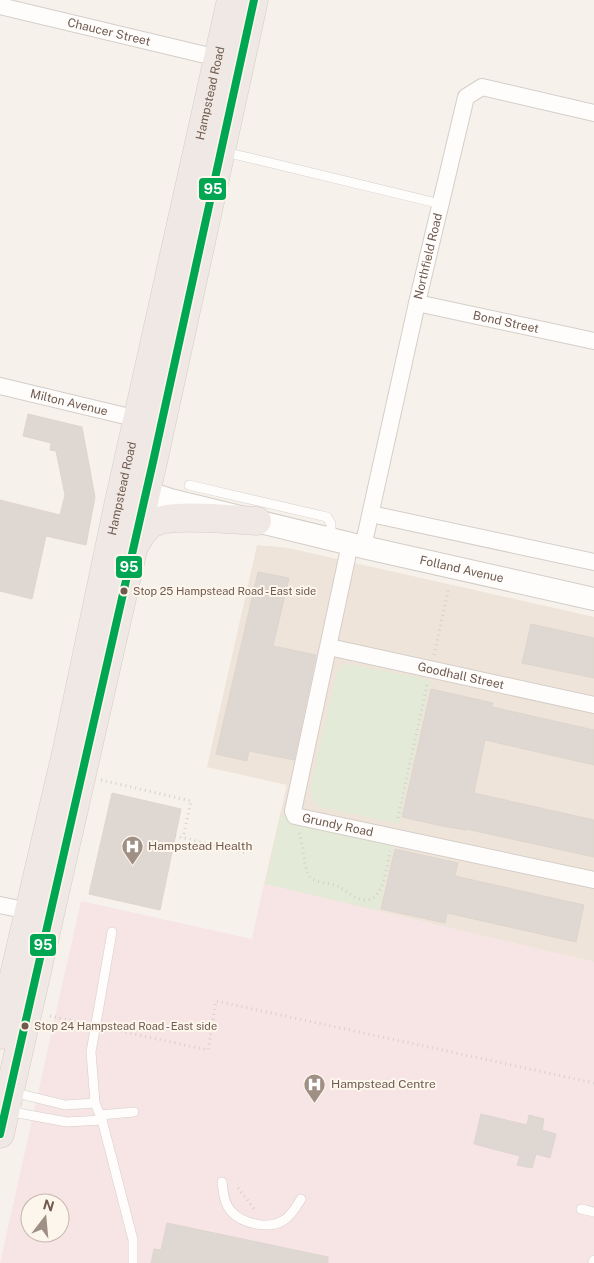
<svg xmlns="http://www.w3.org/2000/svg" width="594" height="1263" viewBox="0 0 594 1263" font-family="'Public Sans',sans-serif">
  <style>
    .residential { fill: #eee4d9 }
    .medical { fill: #f6e5e4; fill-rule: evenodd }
    .green { fill: #e3ead7 }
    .building { fill: #dfd7d1; stroke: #ded5ce }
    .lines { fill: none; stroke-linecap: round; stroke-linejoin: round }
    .lane-casing { stroke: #d5cec9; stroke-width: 10 }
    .street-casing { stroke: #d5cec9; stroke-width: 18 }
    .secondary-casing { stroke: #d3cdc6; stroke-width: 24 }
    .highway-casing { stroke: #d4ccc7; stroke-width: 29 }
    .path { stroke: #d6d0cb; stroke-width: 3; stroke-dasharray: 1 4; stroke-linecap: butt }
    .lane { stroke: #fefdfc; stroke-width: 9 }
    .street { stroke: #fefdfc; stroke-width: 16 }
    .secondary { stroke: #fefdfc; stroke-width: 22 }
    .highway { stroke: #efe8e5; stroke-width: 28 }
    .bus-1-casing { stroke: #fdf6ec; stroke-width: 11 }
    .bus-1 { stroke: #00a651; stroke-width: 8 }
    .bus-dot { fill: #705a4e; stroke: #fdf6ec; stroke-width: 2 }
    .labels { text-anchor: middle; stroke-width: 4; stroke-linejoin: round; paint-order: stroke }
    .bus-label { font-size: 11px; fill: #705a4e; stroke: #fdf6ec; text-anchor: start }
    .street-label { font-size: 12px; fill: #705a4e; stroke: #fdf6ec }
    .poi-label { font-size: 12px; fill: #705a4e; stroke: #fdf6ec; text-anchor: start }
    .line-badge { stroke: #fdf6ec; stroke-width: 2 }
    .badge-label { font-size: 14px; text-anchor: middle; font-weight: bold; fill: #fff }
  </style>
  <rect width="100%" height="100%" fill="#f6f1eb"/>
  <polygon class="residential" points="257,545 288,548 594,617 594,962 264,884 287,785 207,767"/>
  <path class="medical" d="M 264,884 L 594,962 L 594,1263 L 0,1263 L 81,901 L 252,939 ZM 30,1203 L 60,1203 L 60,1233 L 30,1233 Z"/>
  <g class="green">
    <path d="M 348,664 L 431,680 L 399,824 L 321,807 C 312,803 311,798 310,789 L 336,676 L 341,666 Z"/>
    <polygon points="281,815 395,842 379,910 266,884"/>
  </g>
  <g class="building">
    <polygon points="28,414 82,427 95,497 86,545 46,536 32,599 0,591 0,500 60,515 65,495 56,451 50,450 51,443 23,436"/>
    <polygon points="258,572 289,578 273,646 316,655 294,760 249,751 247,761 216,754"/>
    <polygon points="531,624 594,638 594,678 522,663"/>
    <polygon points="431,689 493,703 492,707 594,730 594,765 485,740 474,793 594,820 594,857 466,829 466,830 442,826 402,817"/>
    <polygon points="112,793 181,809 160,910 89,894"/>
    <polygon points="395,849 458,863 455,876 584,905 576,942 447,913 445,923 381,909"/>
    <polygon points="481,1114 527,1125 529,1115 544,1119 542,1130 556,1134 550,1158 536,1154 532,1168 517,1165 520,1156 474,1144"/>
    <polygon points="167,1223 328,1257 328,1263 151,1263 154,1249 161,1250"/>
  </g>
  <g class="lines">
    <defs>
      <g id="lane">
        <polyline points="225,152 441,204"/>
        <polyline points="189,485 327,517 331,524 331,539"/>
        <polyline points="112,932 91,1052 95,1103 102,1120 133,1240 133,1263"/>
        <polyline points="12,1092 65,1105 95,1103"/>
        <polyline points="14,1103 18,1113 67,1122 102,1120"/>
        <polyline points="100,1115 134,1112"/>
        <path d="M 222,1182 C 223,1191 224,1203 231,1211 C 242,1224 270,1230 284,1220 C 292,1215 296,1207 301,1199"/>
        <polyline points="581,1209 594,1212"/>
        <polyline points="593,1263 594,1260"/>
      </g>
      <g id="street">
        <path id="s1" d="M 0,6 L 218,58"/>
        <path id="s2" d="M 417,303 L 594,341"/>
        <path id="s3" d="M 0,386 L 138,419"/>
        <polyline points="371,514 594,562"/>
        <path id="s4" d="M 350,544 L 293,811 L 295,816 L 594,880"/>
        <path id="s5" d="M 363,547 L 417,303 L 466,97 L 482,87 L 594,113"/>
        <path id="s6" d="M 329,647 L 594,705"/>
        <polyline points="0,905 29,911"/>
      </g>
      <g id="secondary">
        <path id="s7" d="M 131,487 L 170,500 L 363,547 L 594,599"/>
      </g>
      <g id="highway">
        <path d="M 134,546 C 139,538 144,529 151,524 C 170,512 233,520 257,521"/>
        <path id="s8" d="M 0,1035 L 67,749 L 118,506 L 231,0"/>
        <polyline points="0,1134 153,462 254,0"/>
      </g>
    </defs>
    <use href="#lane" class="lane-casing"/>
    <use href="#street" class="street-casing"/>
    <use href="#secondary" class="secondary-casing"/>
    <use href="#highway" class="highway-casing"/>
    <g class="path">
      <polyline points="434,655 449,587"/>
      <polyline points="101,780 191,801 183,838"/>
      <polyline points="398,818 427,685"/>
      <path d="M 299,833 C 304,846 303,862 308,874 C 312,883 327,883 335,885 C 344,888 350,896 359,899 C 384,907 386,868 390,851"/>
      <polyline points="175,836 247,853"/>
      <polyline points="50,1016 86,1024"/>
      <polyline points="106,1028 208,1050 216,1001 594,1083"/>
      <polyline points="238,1188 256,1211"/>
    </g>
    <use href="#lane" class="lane"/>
    <use href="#street" class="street"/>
    <use href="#secondary" class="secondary"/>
    <use href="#highway" class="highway"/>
    <defs>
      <polyline id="bus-1" points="0,1134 153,462 254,0"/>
    </defs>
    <use href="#bus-1" class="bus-1-casing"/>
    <use href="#bus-1" class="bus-1"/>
  </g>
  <defs>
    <symbol id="hospital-pin" viewBox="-11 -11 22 30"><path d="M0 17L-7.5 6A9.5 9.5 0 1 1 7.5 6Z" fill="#9f8f85" stroke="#fdf6ec"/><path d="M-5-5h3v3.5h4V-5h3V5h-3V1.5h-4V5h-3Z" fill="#fff"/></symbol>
  </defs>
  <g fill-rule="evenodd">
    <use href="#hospital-pin" x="120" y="834" width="25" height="34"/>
    <use href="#hospital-pin" x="302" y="1072" width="25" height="34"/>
  </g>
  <g class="bus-dot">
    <circle cx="124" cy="591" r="4.5"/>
    <circle cx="25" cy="1026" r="4.5"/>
  </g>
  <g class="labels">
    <g class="bus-label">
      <text x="133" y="595">Stop 25 Hampstead Road - East side</text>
      <text x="34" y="1030">Stop 24 Hampstead Road - East side</text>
    </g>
    <g class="street-label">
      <text dy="4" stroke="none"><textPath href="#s1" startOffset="112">Chaucer Street</textPath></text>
      <text dy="4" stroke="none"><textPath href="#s8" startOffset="965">Hampstead Road</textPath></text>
      <text dy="4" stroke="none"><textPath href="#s5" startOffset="298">Northfield Road</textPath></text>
      <text dy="4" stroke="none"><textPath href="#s2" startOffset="91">Bond Street</textPath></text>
      <text dy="4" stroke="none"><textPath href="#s3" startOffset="71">Milton Avenue</textPath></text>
      <text dy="4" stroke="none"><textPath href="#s8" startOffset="560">Hampstead Road</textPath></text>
      <text dy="4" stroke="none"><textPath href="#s7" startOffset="341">Folland Avenue</textPath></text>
      <text dy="4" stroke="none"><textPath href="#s6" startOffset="135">Goodhall Street</textPath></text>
      <text dy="4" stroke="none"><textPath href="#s4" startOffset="322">Grundy Road</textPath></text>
    </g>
    <g class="poi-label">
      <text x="148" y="850">Hampstead Health</text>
      <text x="331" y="1088">Hampstead Centre</text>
    </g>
  </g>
  <g class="line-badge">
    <rect x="198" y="177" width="29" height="24" rx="5" fill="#00a651"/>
    <rect x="115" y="555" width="28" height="24" rx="5" fill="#00a651"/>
    <rect x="29" y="933" width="28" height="24" rx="5" fill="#00a651"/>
  </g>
  <g class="badge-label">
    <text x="213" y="194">95</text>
    <text x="129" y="572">95</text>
    <text x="43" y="950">95</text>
  </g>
  <g transform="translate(45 1218) rotate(16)"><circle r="24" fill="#fdf6ec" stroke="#c5b8ad"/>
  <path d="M0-4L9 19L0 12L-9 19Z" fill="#9f8f85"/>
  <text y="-8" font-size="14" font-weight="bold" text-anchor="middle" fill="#705a4e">N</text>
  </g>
</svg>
